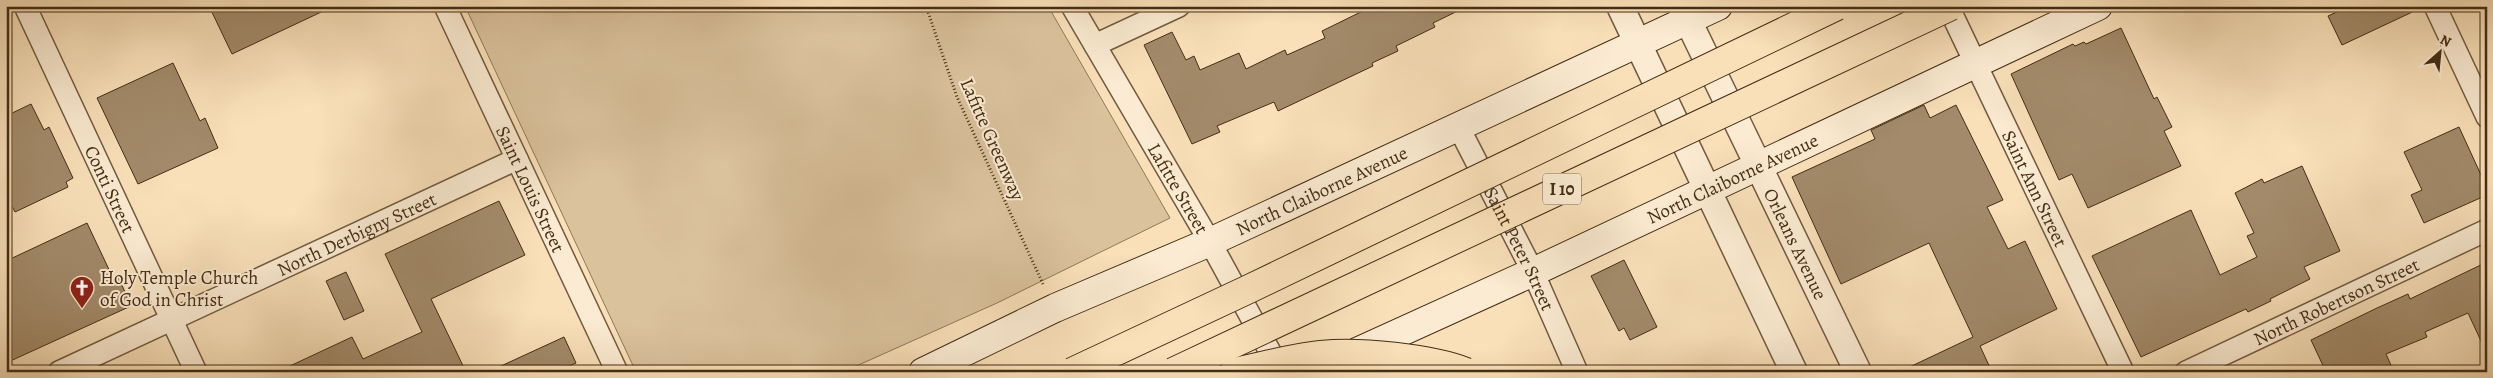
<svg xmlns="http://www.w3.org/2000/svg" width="2493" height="378" viewBox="0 0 2493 378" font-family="Alegreya,serif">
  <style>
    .green { fill: #dac29d; stroke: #8f7859 }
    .building { fill: #a28a6a; stroke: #442d15 }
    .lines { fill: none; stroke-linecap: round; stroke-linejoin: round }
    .minor-casing { stroke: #715a3e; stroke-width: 24 }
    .tertiary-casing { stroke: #715a3e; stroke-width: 29 }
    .secondary-casing { stroke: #442d15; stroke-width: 30 }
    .path { stroke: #442d15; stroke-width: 3; stroke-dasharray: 1 2.5; stroke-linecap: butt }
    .minor { stroke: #fbebd2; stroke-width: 21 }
    .tertiary { stroke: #fbebd2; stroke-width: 26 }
    .secondary { stroke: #fbebd2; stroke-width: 28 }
    .motorway-bridge-casing { stroke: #442d15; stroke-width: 30; stroke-linecap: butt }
    .motorway-bridge { stroke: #f9e0b9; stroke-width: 28 }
    .labels { text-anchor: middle; stroke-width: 4; stroke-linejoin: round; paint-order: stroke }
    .shield { fill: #fbebd2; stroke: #7b664e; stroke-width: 1 }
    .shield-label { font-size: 18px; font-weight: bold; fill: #442d15 }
    .street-label { font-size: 19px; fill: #442d15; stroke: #fbebd2 }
    .poi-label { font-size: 19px; fill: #442d15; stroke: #fbebd2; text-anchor: start }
  </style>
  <rect width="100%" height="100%" fill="#f9e0b9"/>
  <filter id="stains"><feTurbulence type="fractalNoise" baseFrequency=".004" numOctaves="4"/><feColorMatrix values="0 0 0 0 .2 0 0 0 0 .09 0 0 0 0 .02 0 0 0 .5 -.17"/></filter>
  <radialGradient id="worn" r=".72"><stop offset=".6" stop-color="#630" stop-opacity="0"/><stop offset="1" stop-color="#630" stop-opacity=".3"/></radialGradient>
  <polygon class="green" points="465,6 1048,6 1170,218 997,303 843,372 636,372"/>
  <g class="building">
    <polygon points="209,6 334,6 232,54"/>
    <polygon points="1373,6 1468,6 1433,23 1435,27 1396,46 1398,51 1372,63 1373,66 1278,111 1274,102 1217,126 1220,132 1192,144 1144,45 1172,32 1186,60 1194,56 1200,70 1239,53 1246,69 1285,50 1287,55 1325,38 1322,31"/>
    <polygon points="2350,6 2423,6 2423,7 2342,45 2328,16"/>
    <polygon points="2121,28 2154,99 2157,97 2172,127 2164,131 2181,166 2088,208 2072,174 2059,180 2011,74 2073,44 2075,46 2084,42 2086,44"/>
    <polygon points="173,63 200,121 205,118 218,148 138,184 97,98"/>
    <polygon points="31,104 44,130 49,127 73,178 66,182 68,187 15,212 6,195 6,116"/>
    <polygon points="1924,105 1930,118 1956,105 2003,200 1987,207 2008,249 2025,241 2057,309 1980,346 1992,372 1899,372 1973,337 1929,243 1841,284 1792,177 1875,139 1871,130"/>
    <polygon points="2459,127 2487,188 2487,195 2424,223 2411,195 2422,190 2404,152"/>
    <polygon points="2302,166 2340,251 2304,267 2310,279 2270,299 2271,301 2248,312 2246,309 2141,357 2092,256 2191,210 2220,275 2257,257 2247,236 2254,233 2235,193 2262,179 2264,183"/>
    <polygon points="499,201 525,255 431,299 466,372 277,372 352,337 363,359 422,332 385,254"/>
    <polygon points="87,223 113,278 118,276 131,306 6,363 6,261"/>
    <polygon points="1624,260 1657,327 1630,340 1624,328 1619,331 1591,276"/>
    <polygon points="2487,262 2487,354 2468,313 2425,332 2427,337 2386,354 2394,372 2326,372 2311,340 2377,308 2408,294 2410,299"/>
    <polygon points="346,272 364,311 344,320 326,281"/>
    <polygon points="564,337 576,363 556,372 488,372"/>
  </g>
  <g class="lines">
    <defs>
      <g id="minor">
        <path id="s1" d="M 25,6 L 196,372"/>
        <path id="s2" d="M 445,6 L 617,372"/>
        <path id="s3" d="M 1072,6 L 1210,242 L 1281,372"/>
        <path id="s4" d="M 1948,6 L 2123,372"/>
        <polyline points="2435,6 2487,117"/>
        <polyline points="1095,45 1179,6"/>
        <path id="s5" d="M 1459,128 L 1533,272 L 1577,372"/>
        <path id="s6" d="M 59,372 L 517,159"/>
        <path id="s7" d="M 2186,372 L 2487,230"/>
      </g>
      <g id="tertiary">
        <polyline points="1620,6 1794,372"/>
        <path id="s8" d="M 1681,6 L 1858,372"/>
      </g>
      <g id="secondary">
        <path id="s9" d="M 923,372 L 1055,308 L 1210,242 L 1718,6"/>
        <path id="s10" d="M 1313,372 L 1533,272 L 2098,6"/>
      </g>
    </defs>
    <use href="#minor" class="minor-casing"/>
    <use href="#tertiary" class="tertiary-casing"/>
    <use href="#secondary" class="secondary-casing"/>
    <polyline class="path" points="926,6 957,97 1043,284"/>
    <use href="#minor" class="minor"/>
    <use href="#tertiary" class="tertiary"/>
    <use href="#secondary" class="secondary"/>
    <defs>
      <g id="motorway-bridge">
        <polyline points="1072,372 1249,289 1837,6"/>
        <polyline points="1173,372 1951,6"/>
        <path d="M 1234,372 C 1263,366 1292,358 1321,355 C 1359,351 1430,358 1466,372"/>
      </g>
    </defs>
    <use href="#motorway-bridge" class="motorway-bridge-casing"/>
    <use href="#motorway-bridge" class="motorway-bridge"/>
  </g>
  <defs>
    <symbol id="church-pin" viewBox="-11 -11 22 30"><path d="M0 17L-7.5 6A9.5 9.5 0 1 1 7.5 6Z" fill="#8f2418" stroke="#fbebd2"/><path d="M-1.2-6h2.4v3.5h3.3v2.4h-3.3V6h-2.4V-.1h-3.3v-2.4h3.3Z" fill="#fff"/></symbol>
  </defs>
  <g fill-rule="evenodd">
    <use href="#church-pin" x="68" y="274" width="28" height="38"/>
  </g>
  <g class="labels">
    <rect class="shield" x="1543" y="173.5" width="38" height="31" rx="4"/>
    <g class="shield-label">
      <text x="1562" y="195">I 10</text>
    </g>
    <g class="street-label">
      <text transform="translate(993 139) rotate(66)" y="7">Lafitte Greenway</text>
      <text dy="7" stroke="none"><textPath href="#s10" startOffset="462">North Claiborne Avenue</textPath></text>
      <text dy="7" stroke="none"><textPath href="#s3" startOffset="211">Lafitte Street</textPath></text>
      <text dy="7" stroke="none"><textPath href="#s1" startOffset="202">Conti Street</textPath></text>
      <text dy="7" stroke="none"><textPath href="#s2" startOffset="202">Saint Louis Street</textPath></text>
      <text dy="7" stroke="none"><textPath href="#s4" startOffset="202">Saint Ann Street</textPath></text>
      <text dy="7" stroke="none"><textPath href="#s9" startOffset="438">North Claiborne Avenue</textPath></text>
      <text dy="7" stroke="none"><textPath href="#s6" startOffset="328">North Derbigny Street</textPath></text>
      <text dy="7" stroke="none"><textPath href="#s8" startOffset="264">Orleans Avenue</textPath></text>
      <text dy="7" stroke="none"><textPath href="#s5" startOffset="135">Saint Peter Street</textPath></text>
      <text dy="7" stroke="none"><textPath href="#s7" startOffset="166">North Robertson Street</textPath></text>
    </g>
    <g class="poi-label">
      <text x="100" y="284">Holy Temple Church<tspan x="100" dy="22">of God in Christ</tspan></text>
    </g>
  </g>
  <rect width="2493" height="378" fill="none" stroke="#f9e0b9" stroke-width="25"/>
  <rect x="8" y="8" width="2478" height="363" fill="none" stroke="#442d15" stroke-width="2.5"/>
  <rect x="12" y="12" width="2468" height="353" fill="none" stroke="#442d15"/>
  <g transform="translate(2440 52) rotate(27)" stroke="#fbebd2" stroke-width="4" paint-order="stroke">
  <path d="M0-4L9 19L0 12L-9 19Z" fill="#442d15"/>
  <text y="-8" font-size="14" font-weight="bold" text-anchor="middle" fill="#442d15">N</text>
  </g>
  <rect width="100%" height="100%" filter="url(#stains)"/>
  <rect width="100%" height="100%" fill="url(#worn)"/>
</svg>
